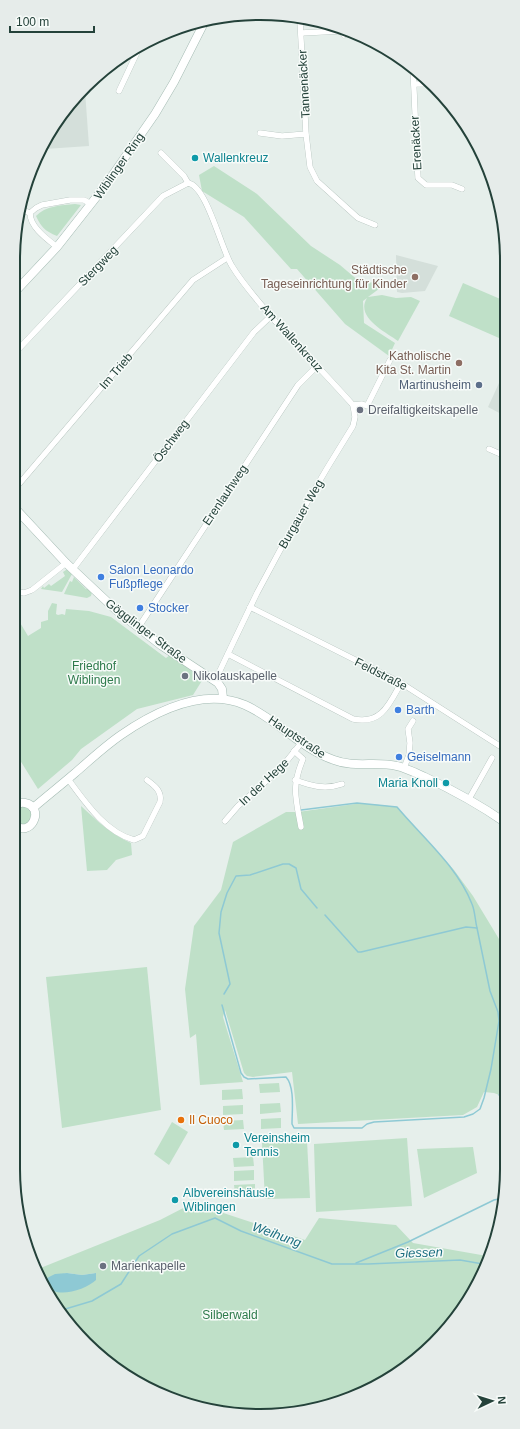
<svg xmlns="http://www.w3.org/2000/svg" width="520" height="1429" viewBox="0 0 520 1429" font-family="Arial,sans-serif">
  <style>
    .built { fill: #d4dfda }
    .green { fill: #bfe0c8 }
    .water { fill: #8ec9d4 }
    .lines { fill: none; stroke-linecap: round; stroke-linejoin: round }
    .stream { stroke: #8ec9d4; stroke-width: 1.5 }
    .street-casing { stroke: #a8b8b2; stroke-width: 6 }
    .secondary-casing { stroke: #a4bbb3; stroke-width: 9 }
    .street { stroke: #fff; stroke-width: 5.5 }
    .secondary { stroke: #fff; stroke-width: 8 }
    .culture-dot { fill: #0f9aa8; stroke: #f7fbf9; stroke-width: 1.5 }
    .education-dot { fill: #8d6e63; stroke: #f7fbf9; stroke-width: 1.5 }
    .service-dot { fill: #5c6f8a; stroke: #f7fbf9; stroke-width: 1.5 }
    .worship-dot { fill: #6b7280; stroke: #f7fbf9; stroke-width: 1.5 }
    .shop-dot { fill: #3f7fe0; stroke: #f7fbf9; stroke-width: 1.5 }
    .food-dot { fill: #e8710a; stroke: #f7fbf9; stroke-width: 1.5 }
    .labels { text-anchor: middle; stroke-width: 3; stroke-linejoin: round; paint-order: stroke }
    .street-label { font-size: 12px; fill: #24423a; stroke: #f7fbf9 }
    .culture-label { font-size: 12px; fill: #0d838f; stroke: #f7fbf9; text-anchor: start }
    .education-label { font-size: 12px; fill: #785e54; stroke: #f7fbf9; text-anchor: end }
    .service-label { font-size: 12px; fill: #4e5e75; stroke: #f7fbf9; text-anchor: end }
    .worship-label { font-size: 12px; fill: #5b616d; stroke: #f7fbf9; text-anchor: start }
    .shop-label { font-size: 12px; fill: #366cbe; stroke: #f7fbf9; text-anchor: start }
    .park-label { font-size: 12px; fill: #2d7a4b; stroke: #f7fbf9 }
    .food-label { font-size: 12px; fill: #c56008; stroke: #f7fbf9; text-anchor: start }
    .water-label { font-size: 13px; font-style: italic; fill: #1c6f80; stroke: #f7fbf9 }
    .rim { fill: none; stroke: #24423a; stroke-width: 2 }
  </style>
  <rect width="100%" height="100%" fill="#e6efeb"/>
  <g class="built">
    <polygon points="85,91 89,146 45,149 64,109"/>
    <polygon points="396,255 438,266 425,291 402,293 397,292"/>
    <polygon points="505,370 505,416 488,407"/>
  </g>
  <g class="green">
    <path d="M 214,166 L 257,194 L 311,246 L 340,265 L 360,282 L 387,283 L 368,297 L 382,295 L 396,298 L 411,297 L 420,301 L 398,341 C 385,332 355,317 367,298 L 363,301 L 364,323 L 395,343 L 389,356 L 345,324 L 297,269 L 291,269 L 244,217 L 202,191 L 199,175 Z"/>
    <path d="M 75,204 L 81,205 L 57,236 C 45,231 41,227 36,216 C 45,206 62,205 75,204 Z"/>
    <polygon points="463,283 505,301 505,325 499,338 449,316"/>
    <polygon points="66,570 67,570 72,574 62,592 41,589 43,586 44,588 49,584 51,586 65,576 63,572"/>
    <polygon points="74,577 86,589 88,588 92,592 91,596 87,598 64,594 70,581 72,582"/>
    <polygon points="52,603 57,604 56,614 58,615 62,614 65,615 66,609 89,611 111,617 166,658 170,655 203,679 193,695 137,709 81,749 72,760 38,789 13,749 13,611 28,636 41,628 41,622 48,620 48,611"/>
    <polygon points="15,804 33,808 30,825 13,824 13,807"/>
    <polygon points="355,804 372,804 397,807 454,870 473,896 499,939 507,962 507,1098 494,1093 484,1092 477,1107 463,1115 298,1124 292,1072 253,1077 247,1076 244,1073 225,1010 223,1017 243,1082 200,1085 196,1034 190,1038 185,989 194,926 221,890 233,842 286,812 298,812"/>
    <path d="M 81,806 C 97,821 111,834 131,843 L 132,855 L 116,860 L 107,870 L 87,871 Z"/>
    <polygon points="147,967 161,1110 62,1128 46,977"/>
    <polygon points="279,1083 280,1092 260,1093 259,1084"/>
    <polygon points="242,1089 243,1099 222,1100 222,1090"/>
    <polygon points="280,1103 281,1112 260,1114 260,1104"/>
    <polygon points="243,1105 243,1114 223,1115 223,1106"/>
    <polygon points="281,1118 281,1128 261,1129 261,1119"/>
    <polygon points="243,1120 244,1129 224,1130 223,1121"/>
    <polygon points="172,1122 188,1132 169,1165 154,1154"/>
    <polygon points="407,1138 412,1206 316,1212 314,1144"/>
    <polygon points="307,1141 310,1198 265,1199 262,1143"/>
    <polygon points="473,1147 477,1173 424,1198 417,1149"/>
    <polygon points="253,1157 254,1166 234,1167 233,1158"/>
    <polygon points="254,1170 254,1180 234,1181 234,1171"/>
    <polygon points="255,1184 255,1193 235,1194 234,1185"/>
    <polygon points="193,1203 305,1240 319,1218 396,1225 413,1243 487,1256 456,1319 397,1374 308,1411 257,1409 220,1411 137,1383 74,1332 48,1287 54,1291 96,1273 82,1275 67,1273 47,1278 47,1285 38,1269 160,1220"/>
  </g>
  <g class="water">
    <path d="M 67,1273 L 82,1275 L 96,1273 L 96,1280 C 88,1288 65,1296 54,1291 C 52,1290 50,1288 48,1287 L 47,1278 L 55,1274 Z"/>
    <polygon points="257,1409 302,1411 228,1414 220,1411"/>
  </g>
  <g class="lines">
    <g class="stream">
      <polyline points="13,782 20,791"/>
      <path d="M 301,810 L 357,803 L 397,807 C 423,838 457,866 472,904 C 475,911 475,920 477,928"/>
      <polyline points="224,994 230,984 219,933 221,912 227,893 236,876 250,875 283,864 289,864 296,868 301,889 317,908"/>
      <path d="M 222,1005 L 241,1073 L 244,1077 L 248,1079 L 286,1077 C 295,1087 292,1111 292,1124 L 294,1128 L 362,1128 L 367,1124 L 374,1122 L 464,1117 L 473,1114 L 480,1109 L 484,1098 L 491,1069 L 499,1021 L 498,1012 L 490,991 L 477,928 L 466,927 L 361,952 L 358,952 L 325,915"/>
      <polyline points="499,1095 507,1097"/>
      <polyline points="356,1263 408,1242 494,1200 503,1198"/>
      <polyline points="62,1310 92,1301 121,1284 139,1256 172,1234 215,1218 241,1231 332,1264 368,1264 460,1260 483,1264"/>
    </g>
    <defs>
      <g id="street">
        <polyline points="300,20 306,134 310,167 317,181 358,218 375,225"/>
        <polyline points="301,33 341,31 344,35"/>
        <polyline points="413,68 418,178 426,185 452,185 462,189"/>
        <polyline points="414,84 430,84"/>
        <polyline points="119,91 141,44"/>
        <polyline points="260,133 282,136 306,134"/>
        <polyline points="161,153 184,176 188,183"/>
        <polyline points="20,209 30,213"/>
        <polyline points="30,213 36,208 42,205 70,200 84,200 91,204"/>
        <path d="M 30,213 C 30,227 47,239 57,247"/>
        <path d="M 13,355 L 163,196 L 188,183 C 207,186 221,249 232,266 C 244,286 260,303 275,321 C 301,349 328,377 353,405"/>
        <polyline points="489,449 505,456"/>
        <polyline points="13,491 193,280 227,258"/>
        <polyline points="73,569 254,332 271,316"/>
        <polyline points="13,591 24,593 32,590 66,563"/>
        <polyline points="250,607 401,683 506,750"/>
        <polyline points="138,628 298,385 317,366"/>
        <path d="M 228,654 L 353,719 C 381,725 389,705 401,683"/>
        <path d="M 215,681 C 229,651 243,622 257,593 C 287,536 319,480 353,426 L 355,417 L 353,405 L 362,404 L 367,406 L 390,360"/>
        <path d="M 294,751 L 303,759 C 291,787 296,799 301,827"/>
        <polyline points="404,768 409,755 410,743 408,729 413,721"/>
        <path d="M 68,779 C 85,802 105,832 134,840 L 143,836 L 160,802 C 162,791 155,786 147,780"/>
        <path d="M 295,780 C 312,786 325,790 342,784"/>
        <polyline points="469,799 492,758"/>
        <polyline points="225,821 238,806 281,768 302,742"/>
      </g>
      <g id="secondary">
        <polyline points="13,294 57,247 105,186 155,114 174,82 204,23"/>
        <polyline points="13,506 66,563 116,610 162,646 218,683 222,689 223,698"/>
        <path d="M 13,807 C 16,804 20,802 25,803 C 46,807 31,840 13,824"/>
        <path d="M 33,808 C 47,796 61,785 75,773 C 90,760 105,746 121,735 C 156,711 203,687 245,705 C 277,719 301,749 334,760 C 354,768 376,761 397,766 C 406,768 416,773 425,777 C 453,790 480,805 506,823"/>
      </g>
    </defs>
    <use href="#street" class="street-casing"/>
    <use href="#secondary" class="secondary-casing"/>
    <use href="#street" class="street"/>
    <use href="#secondary" class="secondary"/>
  </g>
  <g class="culture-dot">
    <circle cx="195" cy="158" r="4"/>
    <circle cx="446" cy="783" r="4"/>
    <circle cx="236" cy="1145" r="4"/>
    <circle cx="175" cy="1200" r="4"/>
  </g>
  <g class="education-dot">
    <circle cx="415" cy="277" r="4"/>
    <circle cx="459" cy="363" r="4"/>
  </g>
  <circle class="service-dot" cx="479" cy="385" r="4"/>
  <g class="worship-dot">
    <circle cx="360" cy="410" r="4"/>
    <circle cx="185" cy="676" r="4"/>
    <circle cx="103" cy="1266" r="4"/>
  </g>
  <g class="shop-dot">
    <circle cx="101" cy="577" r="4"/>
    <circle cx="140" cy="608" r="4"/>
    <circle cx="398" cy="710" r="4"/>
    <circle cx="399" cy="757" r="4"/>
  </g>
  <circle class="food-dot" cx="181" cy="1120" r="4"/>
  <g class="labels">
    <g class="street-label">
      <text transform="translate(304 84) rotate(-93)" y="4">Tannenäcker</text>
      <text transform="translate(416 143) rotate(-93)" y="4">Erenäcker</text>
      <text transform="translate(119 166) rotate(-55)" y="4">Wiblinger Ring</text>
      <text transform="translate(98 266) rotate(-46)" y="4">Stergweg</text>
      <text transform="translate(292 338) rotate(48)" y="4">Am Wallenkreuz</text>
      <text transform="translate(116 371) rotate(-49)" y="4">Im Trieb</text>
      <text transform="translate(171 441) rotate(-53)" y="4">Öschweg</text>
      <text transform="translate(225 495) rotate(-56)" y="4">Erenlauhweg</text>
      <text transform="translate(301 514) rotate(-60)" y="4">Burgauer Weg</text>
      <text transform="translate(146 631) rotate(37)" y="4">Gögglinger Straße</text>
      <text transform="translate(381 674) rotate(27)" y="4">Feldstraße</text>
      <text transform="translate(297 737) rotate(34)" y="4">Hauptstraße</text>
      <text transform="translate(264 782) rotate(-43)" y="4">In der Hege</text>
    </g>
    <g class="culture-label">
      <text x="203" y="162">Wallenkreuz</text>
      <text x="438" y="787" text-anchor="end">Maria Knoll</text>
      <text x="244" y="1142">Vereinsheim<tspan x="244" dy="14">Tennis</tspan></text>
      <text x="183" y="1197">Albvereinshäusle<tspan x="183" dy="14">Wiblingen</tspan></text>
    </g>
    <g class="education-label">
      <text x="407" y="274">Städtische<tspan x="407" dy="14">Tageseinrichtung für Kinder</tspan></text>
      <text x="451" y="360">Katholische<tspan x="451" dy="14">Kita St. Martin</tspan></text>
    </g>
    <g class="service-label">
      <text x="471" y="389">Martinusheim</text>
    </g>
    <g class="worship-label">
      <text x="368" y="414">Dreifaltigkeitskapelle</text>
      <text x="193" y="680">Nikolauskapelle</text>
      <text x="111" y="1270">Marienkapelle</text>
    </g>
    <g class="shop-label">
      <text x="109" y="574">Salon Leonardo<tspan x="109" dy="14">Fußpflege</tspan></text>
      <text x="148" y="612">Stocker</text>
      <text x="406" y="714">Barth</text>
      <text x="407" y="761">Geiselmann</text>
    </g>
    <g class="park-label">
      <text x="94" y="670">Friedhof<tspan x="94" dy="14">Wiblingen</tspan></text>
      <text x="230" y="1319">Silberwald</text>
    </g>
    <g class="food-label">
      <text x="189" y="1124">Il Cuoco</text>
    </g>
    <g class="water-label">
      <text transform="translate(277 1234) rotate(20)" y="5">Weihung</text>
      <text transform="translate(419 1252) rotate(-2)" y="5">Giessen</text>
    </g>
  </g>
  <path d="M0 0H520V1429H0ZM260 20H260A240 240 0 0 1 500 260V1169A240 240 0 0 1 260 1409H260A240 240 0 0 1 20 1169V260A240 240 0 0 1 260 20Z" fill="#e6ecea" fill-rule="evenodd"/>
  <path class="rim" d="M260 20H260A240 240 0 0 1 500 260V1169A240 240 0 0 1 260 1409H260A240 240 0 0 1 20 1169V260A240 240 0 0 1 260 20Z"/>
  <g transform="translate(492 1401) rotate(86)" stroke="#f7fbf9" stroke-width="3" paint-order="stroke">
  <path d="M0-3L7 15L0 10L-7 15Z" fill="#24423a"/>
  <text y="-6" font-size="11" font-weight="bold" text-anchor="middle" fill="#24423a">N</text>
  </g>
  <path d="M10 26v6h84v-6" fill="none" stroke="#24423a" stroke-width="2"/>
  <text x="16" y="26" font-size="12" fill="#24423a" stroke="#f7fbf9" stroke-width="3" paint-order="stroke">100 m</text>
</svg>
